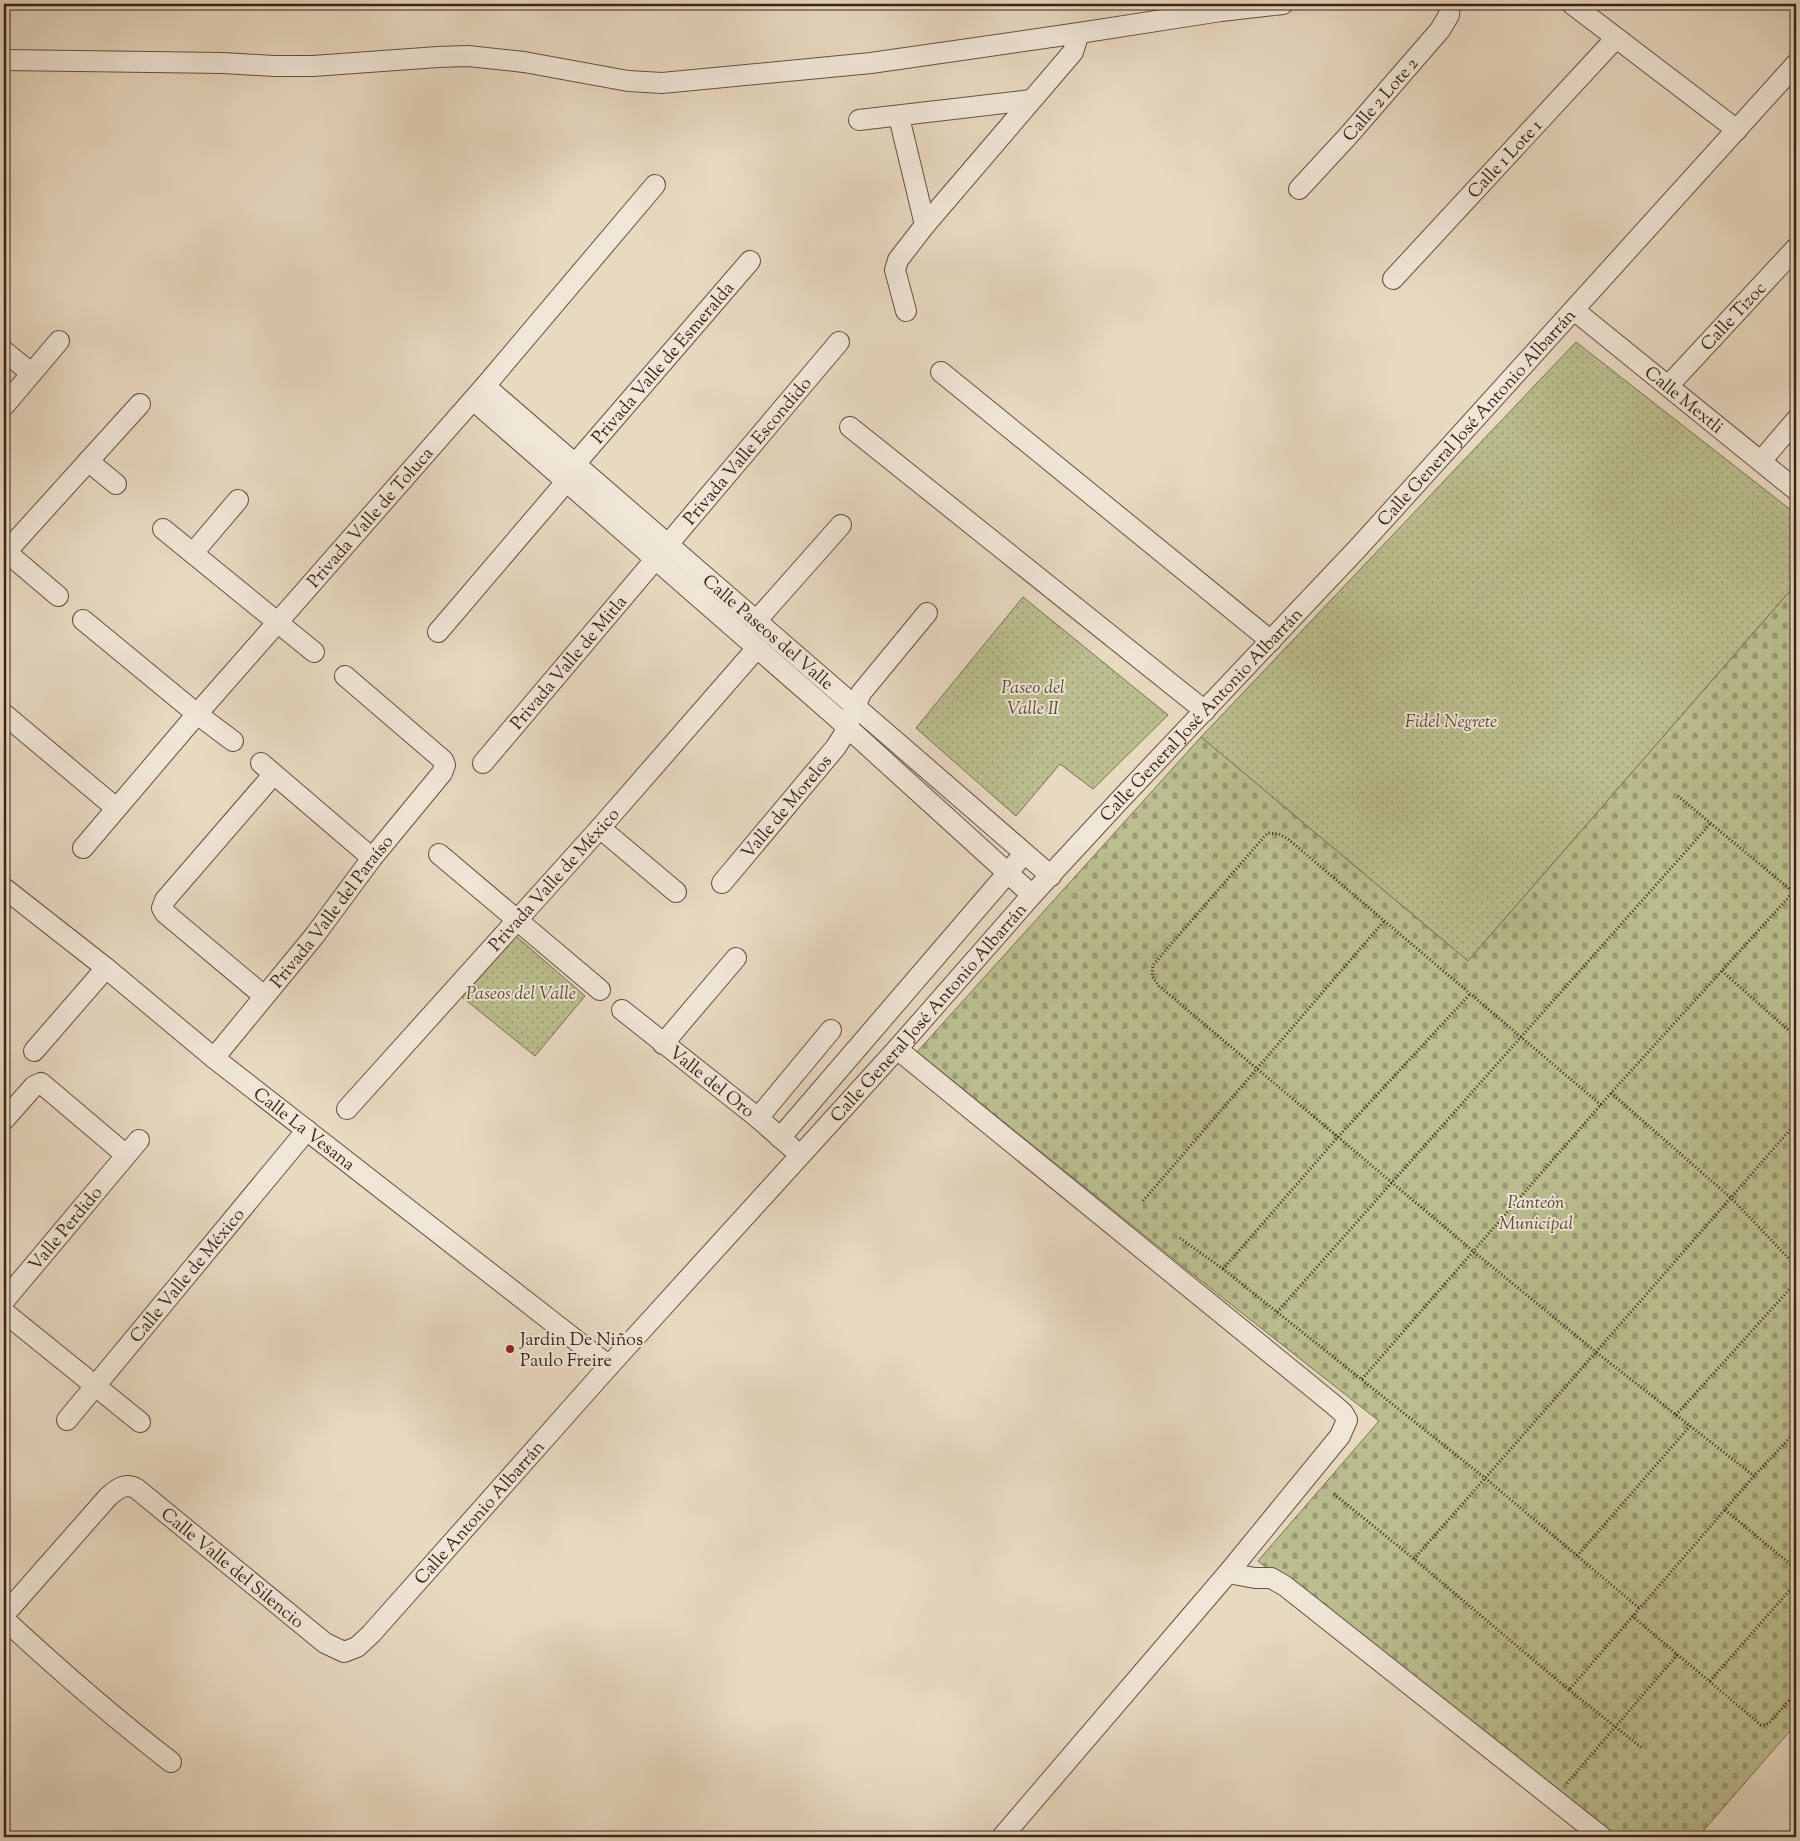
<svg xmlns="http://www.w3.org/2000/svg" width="1800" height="1841" viewBox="0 0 1800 1841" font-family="'Sorts Mill Goudy',serif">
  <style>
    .grass { fill: url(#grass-dots); stroke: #7b7153 }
    .cemetery { fill: url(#cemetery-stones); stroke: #7b7153 }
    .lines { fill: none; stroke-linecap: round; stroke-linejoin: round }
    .street-casing { stroke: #665142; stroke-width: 22 }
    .path { stroke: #3b2417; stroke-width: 3; stroke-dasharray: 1 2.5; stroke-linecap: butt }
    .street { stroke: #f0e6d7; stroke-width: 20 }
    .poi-dot { fill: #8f2418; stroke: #f0e6d7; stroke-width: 2 }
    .labels { text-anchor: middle; stroke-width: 4; stroke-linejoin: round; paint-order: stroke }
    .street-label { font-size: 18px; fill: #3b2417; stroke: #f0e6d7 }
    .park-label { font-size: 18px; font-style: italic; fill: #5b4a35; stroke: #f0e6d7 }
    .poi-label { font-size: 18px; fill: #3b2417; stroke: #f0e6d7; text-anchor: start }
  </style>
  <defs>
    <pattern id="grass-dots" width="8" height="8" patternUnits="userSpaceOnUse" patternTransform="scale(1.25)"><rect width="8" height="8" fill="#bbbe8f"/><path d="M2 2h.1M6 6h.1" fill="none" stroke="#999a74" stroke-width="1.8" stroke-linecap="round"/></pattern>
    <pattern id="cemetery-stones" width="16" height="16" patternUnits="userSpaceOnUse" patternTransform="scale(1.25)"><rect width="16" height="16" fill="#bbbe8f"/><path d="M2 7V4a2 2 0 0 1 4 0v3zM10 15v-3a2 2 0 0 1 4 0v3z" fill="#999a74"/></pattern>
  </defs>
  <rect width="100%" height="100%" fill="#e8d9c1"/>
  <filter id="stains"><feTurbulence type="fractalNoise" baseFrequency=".004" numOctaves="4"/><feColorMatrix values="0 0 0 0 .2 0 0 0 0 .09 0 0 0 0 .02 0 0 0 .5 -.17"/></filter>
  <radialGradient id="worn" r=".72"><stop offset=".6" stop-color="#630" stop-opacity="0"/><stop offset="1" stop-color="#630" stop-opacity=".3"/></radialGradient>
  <g class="grass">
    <polygon points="1576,342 1796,514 1796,584 1468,961 1201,737"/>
    <polygon points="1023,597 1168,715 1093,789 1060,764 1016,816 916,728"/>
    <polygon points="516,936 585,996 535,1056 462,997"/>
  </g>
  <polygon class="cemetery" points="1796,584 1796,1724 1698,1837 1612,1837 1435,1697 1258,1561 1379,1421 1190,1272 917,1052 1201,737 1468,961"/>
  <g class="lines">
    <defs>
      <g id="street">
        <polyline points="1572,4 1737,130"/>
        <polyline points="4,60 223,63 274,66 313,66 438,57 468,56 524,62 628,81 662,83 871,63 1079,33 1221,11 1283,4"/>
        <polyline points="899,117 925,225"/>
        <polyline points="859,120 1031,100"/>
        <path id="s1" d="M 1299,189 L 1348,136 L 1440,30 L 1449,15 L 1450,4"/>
        <path id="s2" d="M 1393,279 L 1616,38"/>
        <path id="s3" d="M 1574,310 L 1796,490"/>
        <polyline points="906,311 895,270 898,260 925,225 1073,52 1079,33"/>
        <polyline points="4,351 31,373"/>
        <polyline points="941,372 1271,641"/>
        <path id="s4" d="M 1669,385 L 1796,248"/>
        <path id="s5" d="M 485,386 C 673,551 863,712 1051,876"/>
        <polyline points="473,400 835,716 1032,895"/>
        <polyline points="4,406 59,341"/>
        <polyline points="850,427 1205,711"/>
        <polyline points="88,461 116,484"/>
        <polyline points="1761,461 1796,420"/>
        <path id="s6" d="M 575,464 L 750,261"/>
        <polyline points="163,529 314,652"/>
        <polyline points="4,550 58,596"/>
        <polyline points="6,552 140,404"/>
        <polyline points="193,553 238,500"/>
        <polyline points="83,620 197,714 233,741"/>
        <polyline points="756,621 841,525"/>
        <polyline points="438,632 566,482"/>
        <polyline points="4,714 116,808"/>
        <polyline points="261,763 372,858"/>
        <path id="s7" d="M 483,763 L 839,342"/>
        <polyline points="600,828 676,892"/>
        <path id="s8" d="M 83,848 L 197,714 L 485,386 L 655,185"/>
        <polyline points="439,854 600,990"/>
        <path id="s9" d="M 722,883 L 836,747 L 843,736 L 861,693 L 927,613"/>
        <path id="s10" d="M 4,888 L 106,968 L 214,1058 L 609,1366"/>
        <polyline points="264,996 165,913 162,908 165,900 273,775"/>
        <path id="s11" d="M 622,1010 L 758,1118 L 791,1147"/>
        <polyline points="663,1044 736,958"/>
        <polyline points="897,1049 1334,1405 1343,1413 1347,1420 1340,1436 1228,1573 1002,1837"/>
        <polyline points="34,1051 106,968"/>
        <path id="s12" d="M 214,1058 L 315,935 L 372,858 L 442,773 L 445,765 L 443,760 L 345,676"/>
        <path id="s13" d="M 347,1109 L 600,828 L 757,648"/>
        <polyline points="758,1118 831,1030"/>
        <polyline points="4,1120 34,1086 41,1083 126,1155"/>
        <polyline points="780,1138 1017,862"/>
        <path id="s14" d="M 4,1301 L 139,1140"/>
        <polyline points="4,1312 140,1422"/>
        <path id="s15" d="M 67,1420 L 307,1130"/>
        <polyline points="1228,1573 1255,1578 1271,1578 1285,1586 1602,1837"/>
        <path id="s16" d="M 4,1615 L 108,1497 C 117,1489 125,1482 137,1489 L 325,1643 L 344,1652 L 357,1647 L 371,1634 L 609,1366 L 897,1049 L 1032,895 L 1118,802 L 1358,548 L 1796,64"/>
        <path d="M 4,1619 C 58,1669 113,1717 171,1762"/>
      </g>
    </defs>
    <use href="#street" class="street-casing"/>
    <g class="path">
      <polyline points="1678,796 1793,892"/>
      <polyline points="1722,971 1796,1037"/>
      <polyline points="1611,1093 1731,1198 1796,1266"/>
      <polyline points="1601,1105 1288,839 1279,834 1268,833 1264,837 1153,965 1152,976 1159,986 1473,1251 1596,1352 1796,1123"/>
      <polyline points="1143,1201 1384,921"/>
      <polyline points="1180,1238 1223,1269 1485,1478 1639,1608"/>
      <polyline points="1223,1269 1338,1137 1470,994"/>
      <polyline points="1277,1312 1711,823"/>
      <polyline points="1362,1379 1611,1093 1796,889"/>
      <polyline points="1676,1415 1796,1282"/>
      <polyline points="1334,1494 1414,1559 1569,1690 1754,1476 1796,1431"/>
      <polyline points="1725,1510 1796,1569"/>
      <polyline points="1577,1556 1690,1426"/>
      <polyline points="1414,1559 1596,1352 1754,1476"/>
      <polyline points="1632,1616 1761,1725 1765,1725 1769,1723 1796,1693"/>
      <polyline points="1710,1681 1796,1583"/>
      <polyline points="1569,1690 1642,1748"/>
      <polyline points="1567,1783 1678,1654"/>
    </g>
    <use href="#street" class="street"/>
  </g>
  <circle class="poi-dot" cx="510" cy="1349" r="5"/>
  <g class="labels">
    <g class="street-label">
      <text dy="6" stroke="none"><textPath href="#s1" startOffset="121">Calle 2 Lote 2</textPath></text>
      <text dy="6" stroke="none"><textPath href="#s2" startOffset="164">Calle 1 Lote 1</textPath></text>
      <text dy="6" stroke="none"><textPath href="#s4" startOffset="94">Calle Tizoc</textPath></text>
      <text dy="6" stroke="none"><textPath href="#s6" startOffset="134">Privada Valle de Esmeralda</textPath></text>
      <text dy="6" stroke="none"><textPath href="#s3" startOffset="142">Calle Mextli</textPath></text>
      <text dy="6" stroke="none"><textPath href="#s16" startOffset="2131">Calle General José Antonio Albarrán</textPath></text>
      <text dy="6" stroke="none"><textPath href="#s7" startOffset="409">Privada Valle Escondido</textPath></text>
      <text dy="6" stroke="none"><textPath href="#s8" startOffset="438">Privada Valle de Toluca</textPath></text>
      <text dy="6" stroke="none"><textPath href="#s5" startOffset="375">Calle Paseos del Valle</textPath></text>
      <text dy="6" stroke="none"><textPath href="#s7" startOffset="132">Privada Valle de Mitla</textPath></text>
      <text dy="6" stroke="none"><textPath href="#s16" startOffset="1726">Calle General José Antonio Albarrán</textPath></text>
      <text dy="6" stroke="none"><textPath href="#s9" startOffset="100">Valle de Morelos</textPath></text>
      <text dy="6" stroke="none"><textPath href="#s13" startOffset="309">Privada Valle de México</textPath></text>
      <text dy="6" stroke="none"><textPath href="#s12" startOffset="188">Privada Valle del Paraíso</textPath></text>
      <text dy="6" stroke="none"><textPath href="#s16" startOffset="1322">Calle General José Antonio Albarrán</textPath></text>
      <text dy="6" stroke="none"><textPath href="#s11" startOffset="115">Valle del Oro</textPath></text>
      <text dy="6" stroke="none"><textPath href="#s10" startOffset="385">Calle La Vesana</textPath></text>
      <text dy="6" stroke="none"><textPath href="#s14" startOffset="95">Valle Perdido</textPath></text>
      <text dy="6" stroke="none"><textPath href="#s15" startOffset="188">Calle Valle de México</textPath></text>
      <text dy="6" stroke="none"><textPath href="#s16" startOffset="650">Calle Antonio Albarrán</textPath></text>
      <text dy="6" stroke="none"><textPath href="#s16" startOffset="314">Calle Valle del Silencio</textPath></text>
    </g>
    <g class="park-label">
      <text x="1033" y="693">Paseo del<tspan x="1033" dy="21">Valle II</tspan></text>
      <text x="1451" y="727">Fidel Negrete</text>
      <text x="521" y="999">Paseos del Valle</text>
      <text x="1536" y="1208">Panteón<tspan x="1536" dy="21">Municipal</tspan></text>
    </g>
    <g class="poi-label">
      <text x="520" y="1345">Jardin De Niños<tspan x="520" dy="21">Paulo Freire</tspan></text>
    </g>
  </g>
  <rect width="1800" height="1841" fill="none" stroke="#e8d9c1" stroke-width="20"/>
  <rect x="5" y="5" width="1790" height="1831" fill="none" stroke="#3b2417" stroke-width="2.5"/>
  <rect x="10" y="10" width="1780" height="1821" fill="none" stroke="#3b2417"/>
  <rect width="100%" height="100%" filter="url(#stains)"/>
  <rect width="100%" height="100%" fill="url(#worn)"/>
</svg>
